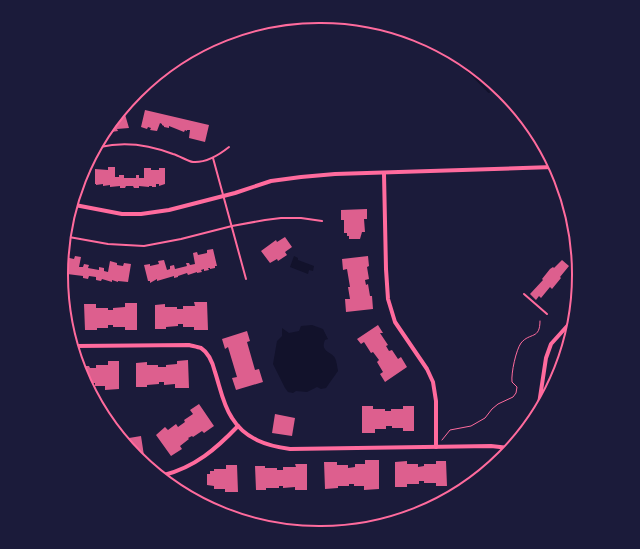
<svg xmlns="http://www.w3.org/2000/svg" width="640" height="549" viewBox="0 0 640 549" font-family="Helvetica,sans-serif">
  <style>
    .water { fill: #12122b }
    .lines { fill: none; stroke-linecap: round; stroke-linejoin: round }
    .stream { stroke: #12122b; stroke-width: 2 }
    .building { fill: #dd5f8e }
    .path { stroke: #ff6b9d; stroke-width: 1 }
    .service { stroke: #ff6b9d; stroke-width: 2 }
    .minor { stroke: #ff6b9d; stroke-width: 4 }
    .rim { fill: none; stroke: #ff6b9d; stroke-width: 2 }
  </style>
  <rect width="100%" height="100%" fill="#1b1b3a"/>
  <g class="water">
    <polygon points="294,256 298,258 298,260 314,266 313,271 309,270 308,274 290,267"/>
    <path d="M 312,325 L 323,329 L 328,339 L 325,340 C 320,352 331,351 335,358 C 337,362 337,367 338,371 L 326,388 L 321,389 L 317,387 L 307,392 L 296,391 L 293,393 L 288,392 L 285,388 L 273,364 L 277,341 L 282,336 L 282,328 L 289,333 L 299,331 L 301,326 Z"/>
  </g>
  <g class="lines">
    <polyline class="stream" points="459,62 489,92"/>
  </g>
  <g class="building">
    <polygon points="145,110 209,125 205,142 189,138 190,130 187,130 187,131 185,130 184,132 169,126 169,128 164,127 164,126 162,125 162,124 160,123 157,131 150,130 151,128 148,127 147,129 141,127"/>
    <polygon points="124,111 129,128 117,129 118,131 111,132"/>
    <polygon points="108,167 115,167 115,177 119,177 119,175 124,175 124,178 136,178 136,175 139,175 139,178 144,178 144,168 151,168 151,170 159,170 159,168 165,168 165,184 159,186 159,184 156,184 156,187 152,187 152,186 149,186 149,187 139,186 139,188 134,188 133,186 126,186 125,188 120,188 120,186 110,187 110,185 103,186 103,184 96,185 96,184 95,184 95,169 108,170"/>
    <polygon points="367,209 367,219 364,219 365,232 362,232 360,239 349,239 349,236 347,236 347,233 344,233 344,220 341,220 341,210"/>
    <polygon points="285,237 292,247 285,252 287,255 278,261 277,259 270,263 261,251 276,240 277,242"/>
    <polygon points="213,249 217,266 215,266 215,268 210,269 210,268 208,268 209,270 204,271 204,269 201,270 202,272 197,273 197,272 188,275 187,273 178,276 178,277 174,278 174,276 157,281 157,279 150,283 150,281 148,281 144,265 150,264 150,266 159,264 158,261 164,260 167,270 170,269 170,266 174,265 175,269 187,266 186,263 189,263 190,265 195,264 193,253 197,252 198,255 207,253 207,250"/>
    <polygon points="75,256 81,257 79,267 83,267 84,264 89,265 88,268 99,270 99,267 104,268 104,271 108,272 110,261 117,263 117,265 123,266 124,263 131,264 128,282 118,281 118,282 112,280 112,282 102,279 101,281 96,280 96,277 89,276 88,279 83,278 83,276 67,274 67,272 62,272 65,257 74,259"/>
    <polygon points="368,256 369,266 367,267 369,279 365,280 366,285 368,284 370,296 372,296 373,309 346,312 345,299 350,299 348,287 350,287 347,269 343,270 342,259"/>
    <polygon points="562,260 569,266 560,277 561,278 552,289 550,287 541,298 539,296 536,300 530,294 543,280 542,279 550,269 553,267 554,268"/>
    <polygon points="194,302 207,302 208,330 194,330 194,327 183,327 183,324 178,324 178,326 166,327 166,329 155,329 155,305 165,304 165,307 177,307 177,309 183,309 183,306 195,306"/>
    <polygon points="125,303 137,303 137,330 125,330 125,327 113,327 113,325 108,325 108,328 97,328 97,330 85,330 84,304 96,304 96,308 108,308 108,310 113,310 113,308 125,307"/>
    <polygon points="378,325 383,333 380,333 388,345 386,346 389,351 392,350 398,359 401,357 407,367 385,382 380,374 383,372 377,362 379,360 373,352 371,353 364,342 361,344 357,339"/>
    <polygon points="247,331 250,341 247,342 255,370 259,369 263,382 236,390 232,378 237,377 228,347 225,349 222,339"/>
    <polygon points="188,360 189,388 175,388 175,384 164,385 164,382 159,382 159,384 147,385 147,387 136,387 136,363 147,362 147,365 158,365 158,367 166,367 166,365 177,364 177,361"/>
    <polygon points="108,361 119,361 119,389 105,390 105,386 95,386 95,383 89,383 89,386 81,373 80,366 89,366 90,368 96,368 96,365 108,365"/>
    <polygon points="199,404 214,426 204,433 202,431 193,437 192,436 188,438 189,439 180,446 182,449 171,456 156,435 165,427 168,430 176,424 178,427 185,422 184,420 193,414 190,410"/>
    <polygon points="362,406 373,406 373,409 385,409 385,411 391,411 391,409 403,409 403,406 414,406 414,431 403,431 403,428 392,428 392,426 386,426 386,429 375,429 375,433 362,433"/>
    <polygon points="275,414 295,418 292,436 272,433"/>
    <polygon points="141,436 145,462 137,457 127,442 129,442 129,438"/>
    <polygon points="365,460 379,460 379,489 364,490 364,486 354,486 354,484 349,484 349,486 338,486 338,488 325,489 324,462 337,462 337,465 348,465 348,468 355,467 355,464 365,464"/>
    <polygon points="407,461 407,464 418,464 418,467 424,466 424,464 436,464 436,461 446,461 447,486 436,486 436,483 424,483 424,481 419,481 419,484 407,484 407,487 395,487 395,462"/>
    <polygon points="295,464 307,464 307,490 295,490 295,487 283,488 283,486 279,486 279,488 266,488 266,490 256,490 255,466 265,466 265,468 277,468 277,470 283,470 283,467 296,467"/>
    <polygon points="226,465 237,465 238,492 225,492 225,489 214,489 214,486 207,485 207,474 210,474 210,471 214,471 214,469 226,469"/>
  </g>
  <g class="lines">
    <path class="path" d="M 442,440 L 450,430 L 471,426 L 485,418 L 492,409 L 498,404 L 513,397 L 516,393 L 517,387 L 512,382 C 511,373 516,350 521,343 C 530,332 540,340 540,321"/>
    <g class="service">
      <path d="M 100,147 C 125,141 150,145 173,154 C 180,156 187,161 193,162 C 207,163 219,155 229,147"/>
      <polyline points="213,158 246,279"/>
      <polyline points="69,237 108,244 144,246 181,239 232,226 265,220 281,218 301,218 322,221"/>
      <polyline points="524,294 547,314"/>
    </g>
    <g class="minor">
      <polyline points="384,174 386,269 388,299 395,322 427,369 433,382 436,401 436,447"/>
      <polyline points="75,205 122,214 141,214 169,210 235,193 271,181 301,177 335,174 553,167"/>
      <path d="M 76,346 L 189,345 C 193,346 198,347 201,348 C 209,353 213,364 215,372 C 220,387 223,405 232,418 C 245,439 267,446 290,449 L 491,446 L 509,448"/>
      <polyline points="539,404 546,358 551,344 569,324"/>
      <path d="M 164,475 C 195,467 216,449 238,426"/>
    </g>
  </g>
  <path d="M0 0H640V549H0ZM319 23H321A251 251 0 0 1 572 274V275A251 251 0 0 1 321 526H319A251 251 0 0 1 68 275V274A251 251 0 0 1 319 23Z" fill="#1b1b3a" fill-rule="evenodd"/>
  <path class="rim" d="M319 23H321A251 251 0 0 1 572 274V275A251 251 0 0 1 321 526H319A251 251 0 0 1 68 275V274A251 251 0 0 1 319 23Z"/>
</svg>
